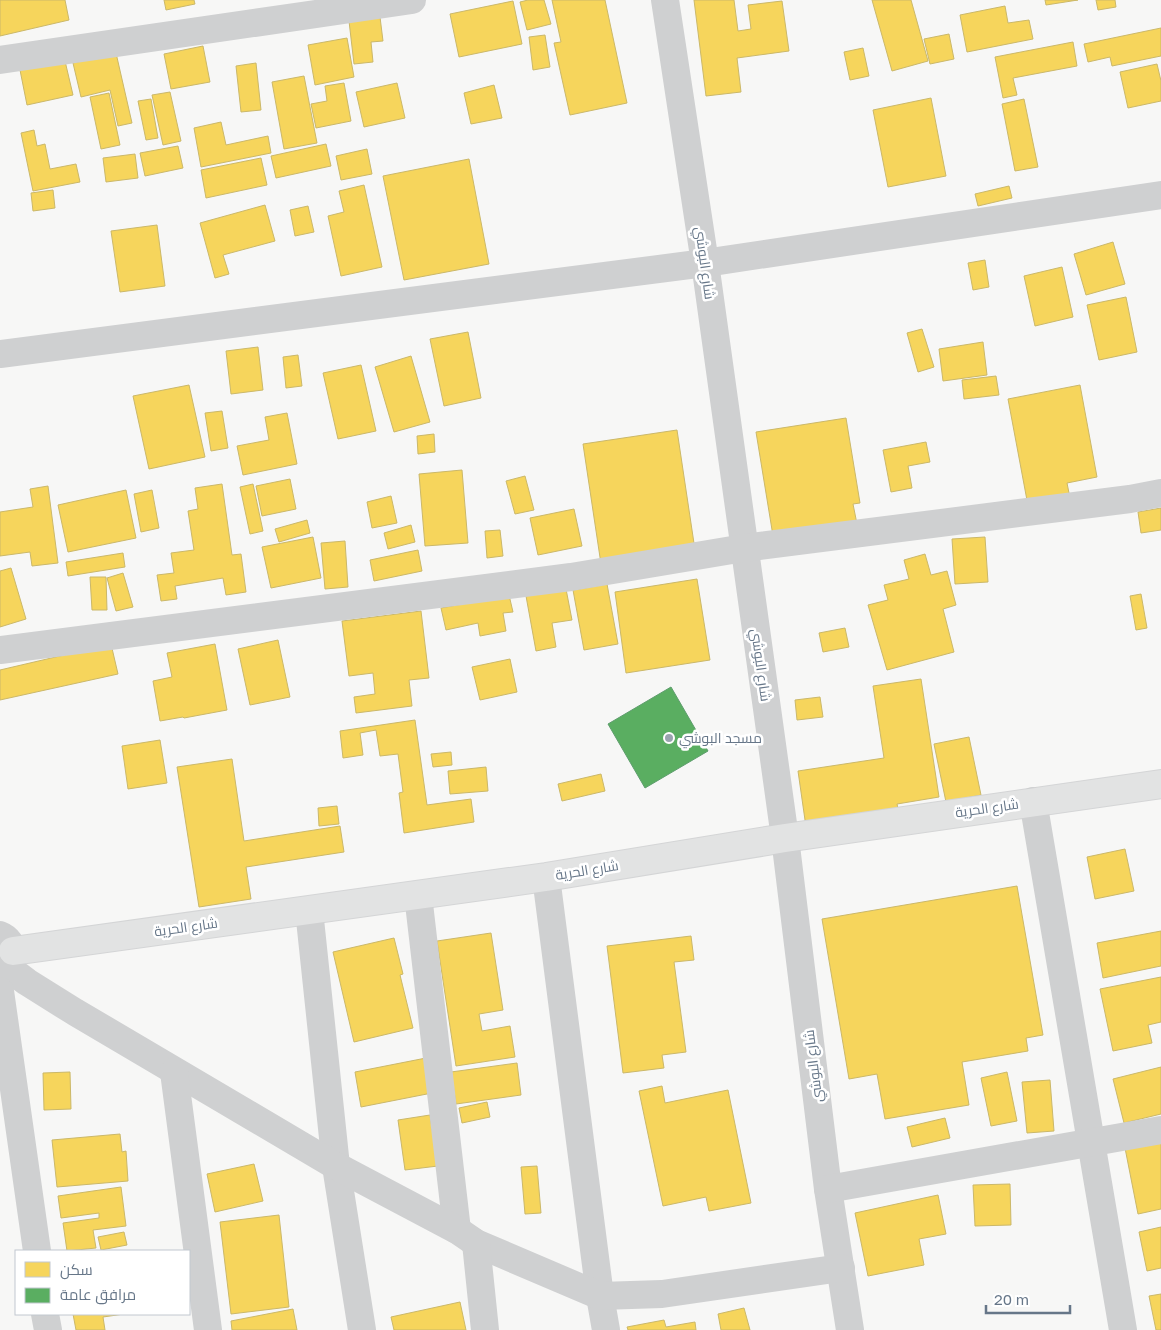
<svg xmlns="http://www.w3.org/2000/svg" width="1161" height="1330" viewBox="0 0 1161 1330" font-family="'Golos Text',Cairo,sans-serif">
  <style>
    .homes { fill: #f6d55c; stroke: #cbb869 }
    .public { fill: #5aae61; stroke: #5e9d6d }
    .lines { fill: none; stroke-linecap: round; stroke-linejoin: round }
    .secondary-casing { stroke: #d4d5d6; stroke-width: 30 }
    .street { stroke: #cfd0d1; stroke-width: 28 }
    .secondary { stroke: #e2e3e3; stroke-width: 28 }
    .poi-dot { fill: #99a3ae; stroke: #fff; stroke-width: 2 }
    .labels { text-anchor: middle; stroke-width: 5; stroke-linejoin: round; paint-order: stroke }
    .street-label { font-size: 14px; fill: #667688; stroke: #fff }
    .poi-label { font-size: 14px; fill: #667688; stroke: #fff; text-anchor: start }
  </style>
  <rect width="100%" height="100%" fill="#f7f7f6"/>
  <g class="homes">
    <polygon points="0,0 65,0 69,20 0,36"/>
    <polygon points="164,0 194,0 195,4 166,10"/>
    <polygon points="528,0 544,0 551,24 527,30 520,2"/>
    <polygon points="552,0 605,0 627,103 570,115 554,43 561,42"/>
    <polygon points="694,0 734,0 738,31 751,29 748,5 782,1 789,51 737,58 741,92 706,96"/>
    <polygon points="872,0 911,0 928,61 892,71"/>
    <polygon points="1045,0 1078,0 1046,5"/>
    <polygon points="1096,0 1115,0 1116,7 1098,10"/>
    <polygon points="513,1 522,44 459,57 450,14"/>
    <polygon points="1005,6 1008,23 1029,20 1033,39 967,52 960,15"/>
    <polygon points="380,17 383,41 371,42 373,62 354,64 349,21"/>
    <polygon points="1161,28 1161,56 1112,66 1110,57 1088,62 1084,44"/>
    <polygon points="949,34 954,59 930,64 924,39"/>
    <polygon points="545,35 550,67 533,70 529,37"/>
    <polygon points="347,38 354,77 315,85 308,45"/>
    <polygon points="1073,42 1077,66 1013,78 1017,95 1003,98 995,57"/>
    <polygon points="203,46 210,82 171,89 164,54"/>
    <polygon points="863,48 869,76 850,80 844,52"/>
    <polygon points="116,53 132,123 118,126 110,90 81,97 73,63"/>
    <polygon points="65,61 73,95 27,105 20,70"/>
    <polygon points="256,63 261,110 241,112 236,66"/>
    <polygon points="1157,64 1161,81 1161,101 1128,108 1120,72"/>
    <polygon points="304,76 317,143 284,149 272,82"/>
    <polygon points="344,83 351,121 316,128 311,104 327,101 325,86"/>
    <polygon points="397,83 405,118 364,127 356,92"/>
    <polygon points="494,85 502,118 471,124 464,93"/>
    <polygon points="170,92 181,141 163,145 152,95"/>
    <polygon points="109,93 120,145 101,149 90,97"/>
    <polygon points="931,98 946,176 888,187 873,110"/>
    <polygon points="151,99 158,138 146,140 138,101"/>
    <polygon points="1024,99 1038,167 1015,171 1002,104"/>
    <polygon points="221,122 226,145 268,136 271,153 201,167 194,128"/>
    <polygon points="34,130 37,146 45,144 50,169 76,164 80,182 33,191 21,133"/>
    <polygon points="326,144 331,166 276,178 271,156"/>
    <polygon points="178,146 183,168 145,176 140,153"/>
    <polygon points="367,149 372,174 341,180 336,156"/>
    <polygon points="135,154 138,178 106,182 103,158"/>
    <polygon points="261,158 267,185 206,198 201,170"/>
    <polygon points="469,159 489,264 404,280 383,176"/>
    <polygon points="364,185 382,267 341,276 328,216 344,212 339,191"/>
    <polygon points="1009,186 1012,198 978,206 975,194"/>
    <polygon points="53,190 55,208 33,211 31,193"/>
    <polygon points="265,205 275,241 223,255 229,274 215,278 200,223"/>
    <polygon points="308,206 314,232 295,236 290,210"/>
    <polygon points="157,225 165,286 120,292 111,231"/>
    <polygon points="1113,242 1125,284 1086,295 1074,254"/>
    <polygon points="985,260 989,287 973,290 968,263"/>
    <polygon points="1062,267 1073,317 1035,326 1024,276"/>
    <polygon points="1126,297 1137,352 1099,360 1087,305"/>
    <polygon points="922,329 934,367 918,372 907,333"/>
    <polygon points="468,332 481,398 444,406 430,339"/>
    <polygon points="983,342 987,375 943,381 939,349"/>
    <polygon points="258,347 263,390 231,394 226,351"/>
    <polygon points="298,355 302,386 286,388 283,357"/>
    <polygon points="411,356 430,422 394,432 375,367"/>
    <polygon points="361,365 376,431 338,439 323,373"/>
    <polygon points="996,376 999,395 964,399 962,380"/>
    <polygon points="189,385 205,457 149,469 133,396"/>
    <polygon points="1080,385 1097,477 1067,483 1071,503 1029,511 1008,399"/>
    <polygon points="222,411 228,448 211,451 205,413"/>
    <polygon points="287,413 297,464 243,475 237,446 269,440 265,417"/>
    <polygon points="846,418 860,503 853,504 858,529 774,542 756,432"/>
    <polygon points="677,430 695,550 601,564 583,444"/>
    <polygon points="434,434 435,452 418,454 417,436"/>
    <polygon points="926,442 930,462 908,466 912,488 891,492 883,450"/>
    <polygon points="462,470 468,543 425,546 419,474"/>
    <polygon points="525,476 534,510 515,514 506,481"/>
    <polygon points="290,479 296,509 262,516 256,486"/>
    <polygon points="222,484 232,555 241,554 246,592 226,595 223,578 175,586 177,599 161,601 157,575 174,573 171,553 194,550 188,511 198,509 195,488"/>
    <polygon points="253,484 263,531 250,534 240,487"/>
    <polygon points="48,486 58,563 32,566 30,552 0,556 0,512 33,507 30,489"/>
    <polygon points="126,490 136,538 68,552 58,505"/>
    <polygon points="152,490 159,528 141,532 134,494"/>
    <polygon points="391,496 397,523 372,528 367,502"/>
    <polygon points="1161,508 1161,530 1141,533 1138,512"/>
    <polygon points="574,509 582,546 538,555 530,518"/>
    <polygon points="307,520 310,533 279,542 275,529"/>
    <polygon points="411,525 415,542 388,549 384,533"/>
    <polygon points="500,530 503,556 487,558 485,531"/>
    <polygon points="313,537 321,578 271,588 262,547"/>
    <polygon points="985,537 988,582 955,584 952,539"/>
    <polygon points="345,541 348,587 325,589 321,543"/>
    <polygon points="418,550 422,571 374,581 370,560"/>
    <polygon points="123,553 125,567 68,576 66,562"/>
    <polygon points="925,554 931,575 947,571 956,605 943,609 954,652 887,670 868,605 888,600 884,585 909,579 904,560"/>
    <polygon points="11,568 26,619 0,627 0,571"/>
    <polygon points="123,573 133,607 116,611 107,578"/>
    <polygon points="90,577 106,577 107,610 92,610"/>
    <polygon points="697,579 710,660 626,673 615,592"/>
    <polygon points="607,584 618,644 584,650 573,590"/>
    <polygon points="566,589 572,620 552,623 556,647 536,651 526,596"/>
    <polygon points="1141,594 1147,628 1136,630 1130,596"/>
    <polygon points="509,595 513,612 503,613 506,631 480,636 478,623 446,630 441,608"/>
    <polygon points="421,611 429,678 409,680 412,706 356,713 354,697 375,694 373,673 349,676 342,621"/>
    <polygon points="845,628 849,647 823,652 819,633"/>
    <polygon points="278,640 290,697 250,705 238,649"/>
    <polygon points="111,644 118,674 0,700 0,670"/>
    <polygon points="215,644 227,710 184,718 183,717 160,721 153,681 172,677 167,653"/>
    <polygon points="510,659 517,692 480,700 472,667"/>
    <polygon points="921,679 939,797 897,804 899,813 806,827 798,771 884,758 873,686"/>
    <polygon points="820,697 823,717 797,720 795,700"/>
    <polygon points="415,720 427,805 471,799 474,822 404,833 399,793 403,792 398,754 380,756 376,730 360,733 363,755 343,758 340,731"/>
    <polygon points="969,737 981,795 946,802 934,744"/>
    <polygon points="160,740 167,783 128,789 122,746"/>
    <polygon points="451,752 452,765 433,767 431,754"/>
    <polygon points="232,759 244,841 340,826 344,852 246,867 251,899 199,907 177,767"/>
    <polygon points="486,767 488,791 450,794 448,771"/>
    <polygon points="601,774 605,791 562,801 558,784"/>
    <polygon points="337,806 339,824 319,826 318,808"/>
    <polygon points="1125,849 1134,891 1095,899 1087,857"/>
    <polygon points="1017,886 1043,1035 1026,1038 1028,1051 962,1062 969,1105 885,1119 877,1074 849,1079 822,919"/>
    <polygon points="1161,931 1161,966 1103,978 1097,943"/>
    <polygon points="491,933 503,1010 479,1014 482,1031 510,1026 515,1057 456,1066 437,941"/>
    <polygon points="691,936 694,960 674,962 686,1052 662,1055 664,1068 623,1073 607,946"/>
    <polygon points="394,938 403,974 400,975 413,1028 354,1042 333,952"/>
    <polygon points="1161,977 1161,1022 1148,1025 1152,1043 1113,1051 1100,989"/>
    <polygon points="426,1058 432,1093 361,1107 355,1072"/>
    <polygon points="517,1063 521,1095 456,1104 451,1072"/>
    <polygon points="1161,1067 1161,1114 1124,1123 1113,1079"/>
    <polygon points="70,1072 71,1109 44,1110 43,1073"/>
    <polygon points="1007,1072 1017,1121 991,1126 981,1078"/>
    <polygon points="1050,1080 1054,1131 1027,1133 1022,1082"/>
    <polygon points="662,1086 665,1103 728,1090 751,1203 709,1211 706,1197 663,1206 639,1091"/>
    <polygon points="487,1102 490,1117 462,1123 459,1108"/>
    <polygon points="430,1115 438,1166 405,1170 398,1120"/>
    <polygon points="945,1118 950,1138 912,1147 907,1127"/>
    <polygon points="120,1134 122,1152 126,1151 128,1181 57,1187 52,1140"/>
    <polygon points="1161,1140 1161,1209 1138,1214 1125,1148"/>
    <polygon points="254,1164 263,1201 215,1212 207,1174"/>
    <polygon points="537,1166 541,1213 525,1214 521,1167"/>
    <polygon points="1010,1184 1011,1225 975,1226 973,1185"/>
    <polygon points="121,1187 126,1226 93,1230 96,1248 67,1251 63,1223 99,1218 99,1213 61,1218 58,1196"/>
    <polygon points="938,1195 946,1234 919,1239 924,1265 868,1276 855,1213"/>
    <polygon points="279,1215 289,1307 231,1314 220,1222"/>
    <polygon points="1161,1227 1161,1268 1147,1271 1139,1232"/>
    <polygon points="124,1232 127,1245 101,1250 98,1237"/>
    <polygon points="1161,1294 1161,1330 1156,1330 1149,1296"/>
    <polygon points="460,1302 466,1330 394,1330 391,1317"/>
    <polygon points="744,1308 750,1330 721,1330 718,1314"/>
    <polygon points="293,1309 297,1330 232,1330 231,1321"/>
    <polygon points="73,1314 124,1314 103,1317 105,1330 76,1330"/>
    <polygon points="664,1320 666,1327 695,1322 696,1330 628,1330 627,1327"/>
  </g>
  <polygon class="public" points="671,687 708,751 645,788 608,724"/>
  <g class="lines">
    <defs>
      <polyline id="secondary" points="13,951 546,877 785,838 1161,784"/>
    </defs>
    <use href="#secondary" class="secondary-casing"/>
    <g class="street">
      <polyline points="665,0 705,263 785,838 828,1189 850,1330"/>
      <polyline points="0,60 412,0"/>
      <polyline points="0,354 705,263 1161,195"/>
      <polyline points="0,650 571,577 744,548 1130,499 1161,493"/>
      <polyline points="1033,801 1123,1330"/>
      <polyline points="546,877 600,1296 606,1330"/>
      <polyline points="418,895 457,1230"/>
      <polyline points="309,910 336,1166 362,1330"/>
      <path d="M 0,935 C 16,941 16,962 1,970"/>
      <polyline points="7,967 27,982 75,1012 336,1166 457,1230 476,1243 600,1296 662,1294 841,1268"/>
      <polyline points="0,991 37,1251"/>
      <polyline points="174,1072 208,1330"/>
      <polyline points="828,1189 1161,1130"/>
      <polyline points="476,1243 485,1330"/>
      <polyline points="45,1314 48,1330"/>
    </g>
    <use href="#secondary" class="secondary"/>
  </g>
  <circle class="poi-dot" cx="669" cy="738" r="5"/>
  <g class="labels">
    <g class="street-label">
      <text transform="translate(705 263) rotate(82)" y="5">شارع البوشي</text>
      <text transform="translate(761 665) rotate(82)" y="5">شارع البوشي</text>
      <text transform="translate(987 808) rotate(-8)" y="5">شارع الحرية</text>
      <text transform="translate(587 870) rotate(-9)" y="5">شارع الحرية</text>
      <text transform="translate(186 927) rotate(-8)" y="5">شارع الحرية</text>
      <text transform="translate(813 1066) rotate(-97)" y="5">شارع البوشي</text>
    </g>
    <g class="poi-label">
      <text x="679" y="743">مسجد البوشي</text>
    </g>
  </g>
  <rect x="15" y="1250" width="175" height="65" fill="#ffffff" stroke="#c2c8cf"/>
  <rect x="25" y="1262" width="25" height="15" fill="#f6d55c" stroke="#c2c8cf"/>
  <text x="60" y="1275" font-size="15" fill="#667688">سكن</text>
  <rect x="25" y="1288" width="25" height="15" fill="#5aae61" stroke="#c2c8cf"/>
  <text x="60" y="1300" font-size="15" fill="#667688">مرافق عامة</text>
  <path d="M986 1305v8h84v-8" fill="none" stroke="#667688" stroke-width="2.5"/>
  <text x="994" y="1305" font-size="15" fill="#667688" stroke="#ffffff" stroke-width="4" paint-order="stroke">20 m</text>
</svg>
